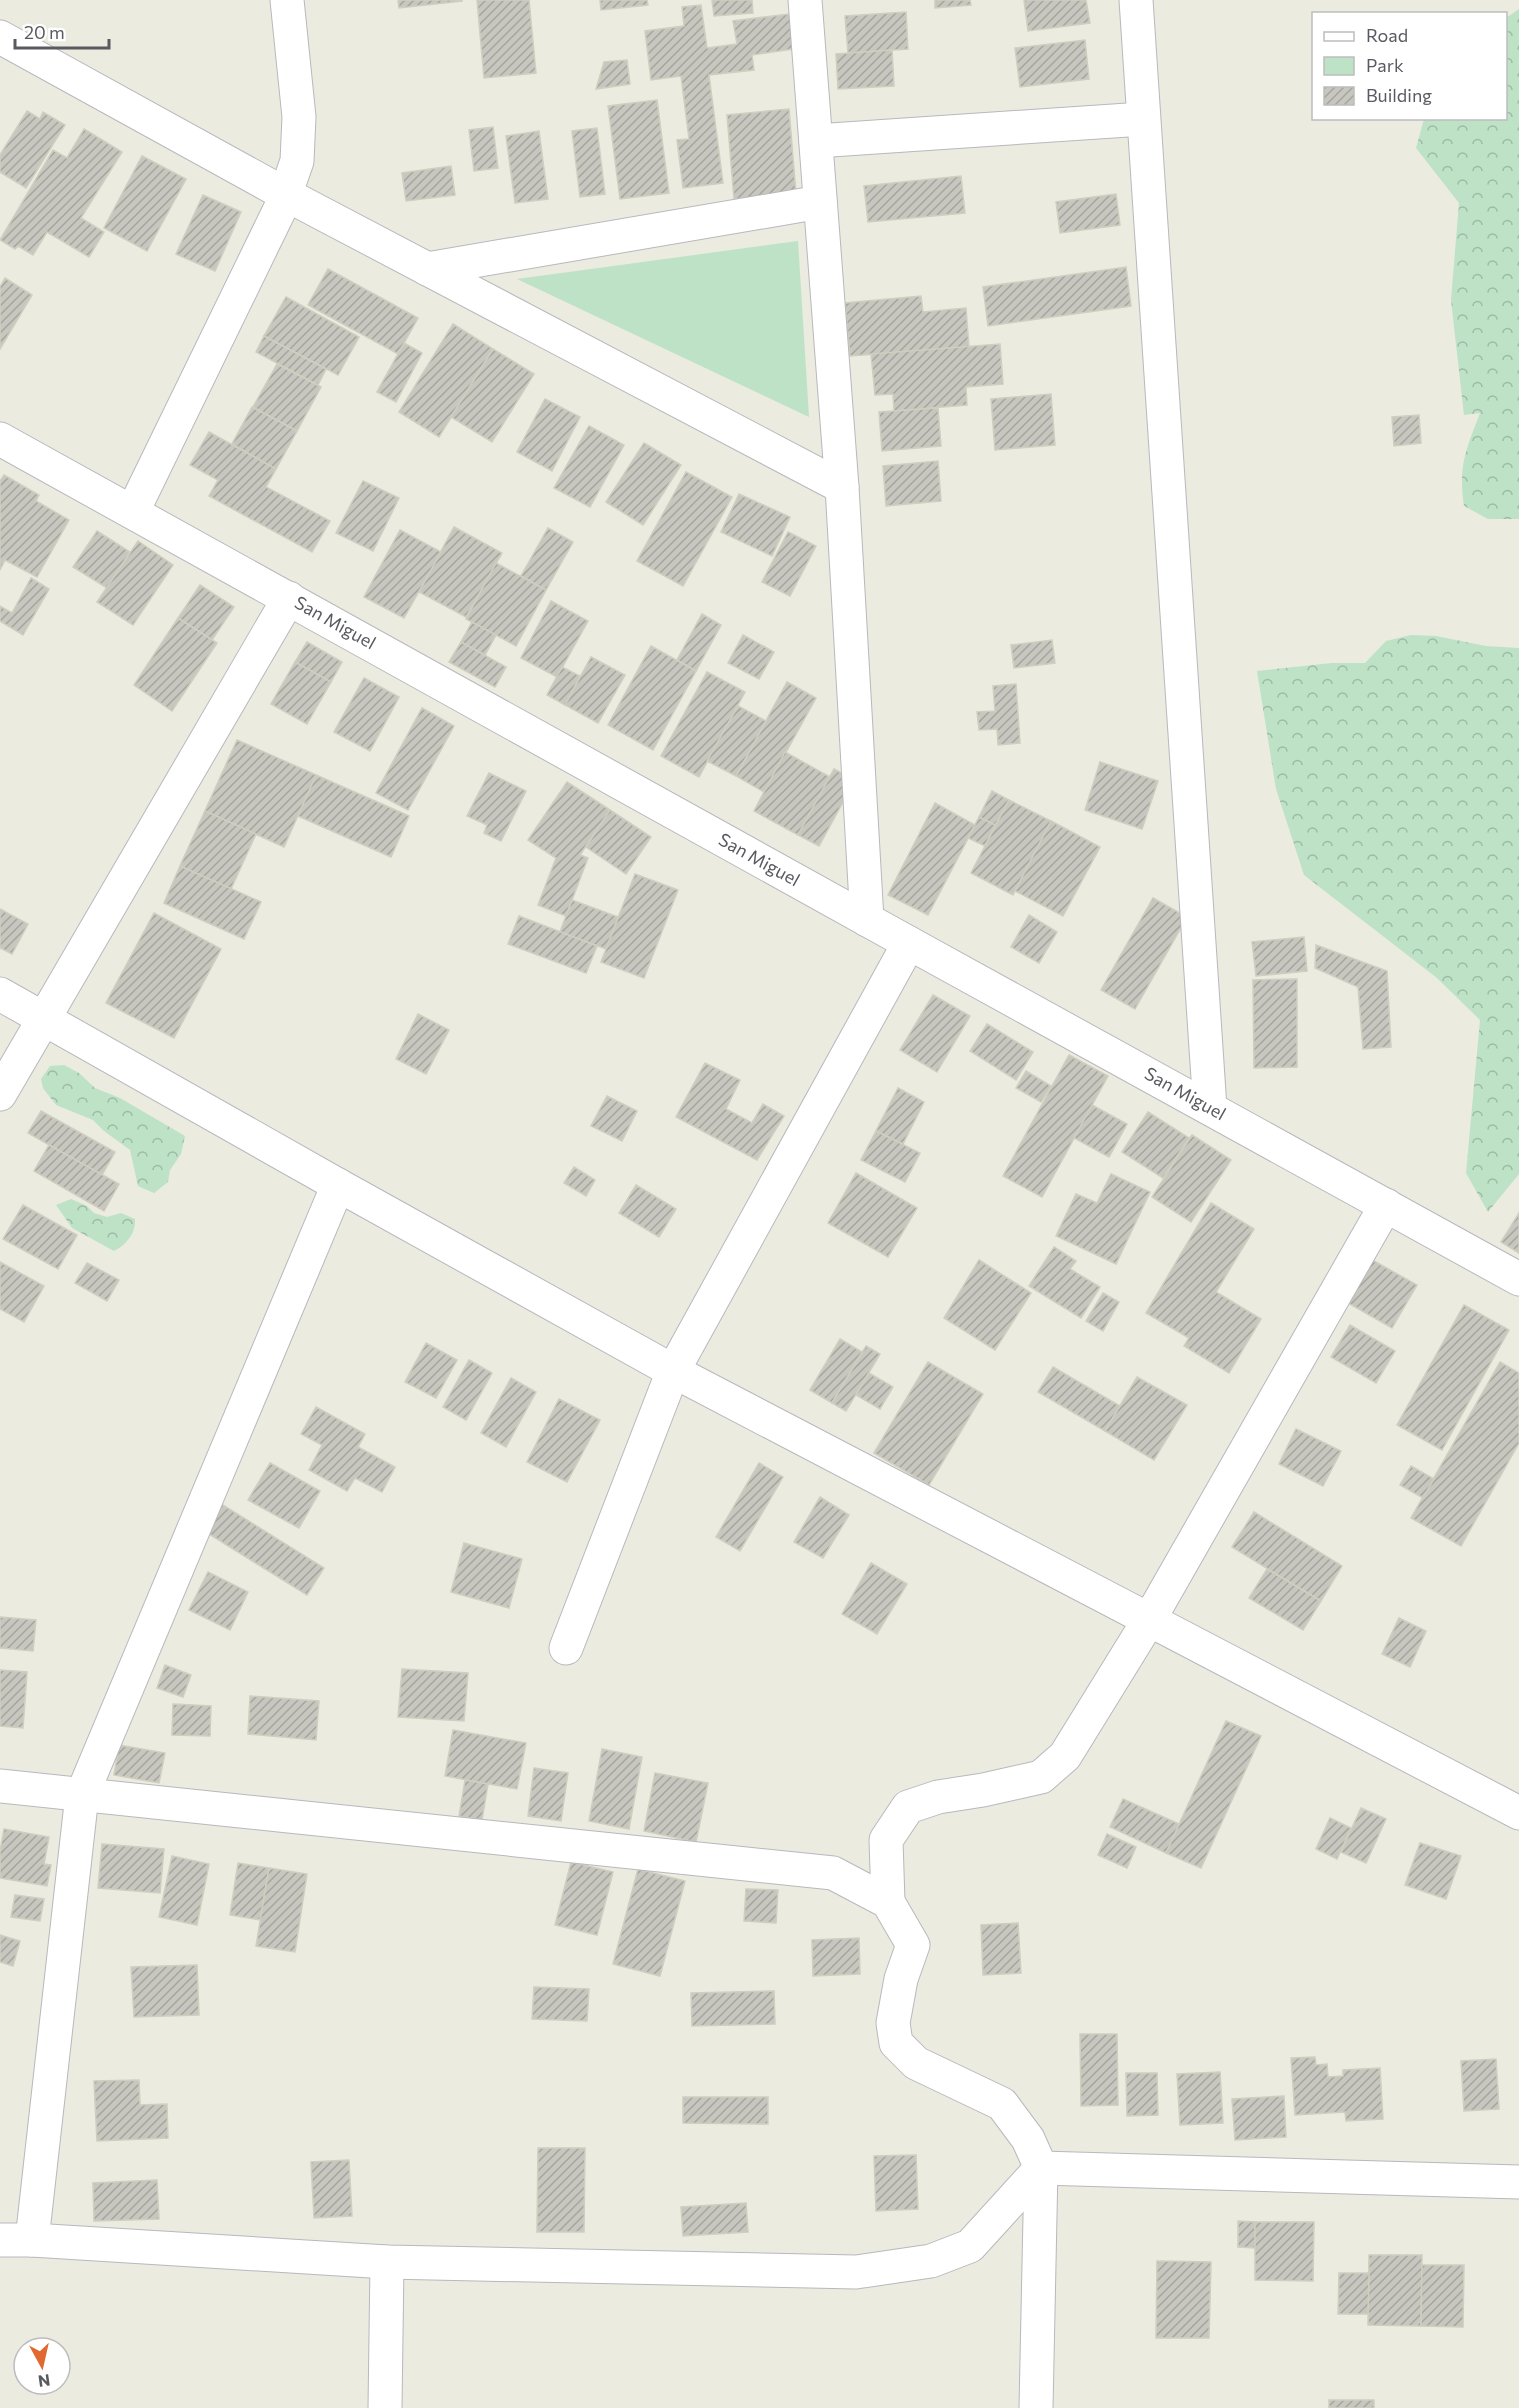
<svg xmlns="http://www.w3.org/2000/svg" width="1519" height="2408" viewBox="0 0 1519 2408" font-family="Commissioner,sans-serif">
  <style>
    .forest { fill: url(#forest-crowns) }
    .green { fill: #bde2c6 }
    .building { fill: url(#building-hatch); stroke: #cfcebf; stroke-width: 1.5 }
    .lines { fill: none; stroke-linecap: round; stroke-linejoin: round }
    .minor-casing { stroke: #b8b8be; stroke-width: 35 }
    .tertiary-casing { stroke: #b8b8be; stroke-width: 35 }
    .minor { stroke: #fff; stroke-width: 33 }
    .tertiary { stroke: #fff; stroke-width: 33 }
    .labels { text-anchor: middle; stroke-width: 4.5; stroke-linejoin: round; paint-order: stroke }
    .street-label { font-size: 18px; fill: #595a60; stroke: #fff }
  </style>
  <defs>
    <pattern id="forest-crowns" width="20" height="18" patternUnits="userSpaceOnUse" patternTransform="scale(1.5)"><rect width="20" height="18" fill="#bde2c6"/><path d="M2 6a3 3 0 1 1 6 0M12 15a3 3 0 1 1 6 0" fill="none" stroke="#9dbaa4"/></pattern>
    <pattern id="building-hatch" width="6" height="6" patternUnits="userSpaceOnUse" patternTransform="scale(1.5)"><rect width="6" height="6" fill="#c8c7bf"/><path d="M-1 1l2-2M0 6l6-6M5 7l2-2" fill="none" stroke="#a5a59f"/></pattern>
  </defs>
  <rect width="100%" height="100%" fill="#ebebe0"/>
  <g class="forest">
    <path d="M 1519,9 L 1519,519 L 1488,519 L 1464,506 C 1458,466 1466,450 1480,413 L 1464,415 L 1451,300 L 1459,203 L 1416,148 L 1424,119 L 1506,118 L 1506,18 Z"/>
    <polygon points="1411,635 1436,636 1486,646 1519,648 1519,1174 1488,1212 1466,1173 1480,1020 1437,978 1304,875 1276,789 1257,671 1332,663 1365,663 1386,641"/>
    <polygon points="64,1065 79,1073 95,1088 120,1098 185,1136 181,1154 170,1170 168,1182 154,1193 138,1186 130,1150 104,1131 93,1120 56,1105 43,1088 41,1079 50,1066"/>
    <path d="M 71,1199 L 87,1206 L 94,1213 L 107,1217 L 121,1213 L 135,1219 C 136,1233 126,1245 114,1251 L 72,1228 L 56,1205 Z"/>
  </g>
  <polygon class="green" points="798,241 809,417 517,279"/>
  <g class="building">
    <polygon points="398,0 462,0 462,1 399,8"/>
    <polygon points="477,0 529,0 536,73 484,78"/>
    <polygon points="600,0 647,0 648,5 601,10"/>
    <polygon points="712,0 752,0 753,13 714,16"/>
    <polygon points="935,0 970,0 971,5 935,8"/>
    <polygon points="1024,0 1086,0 1090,23 1028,31"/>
    <polygon points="701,5 707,48 737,44 733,21 789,14 793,49 752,55 754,70 709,75 723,183 683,188 677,140 689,139 681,76 651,80 645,31 684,26 682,7"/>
    <polygon points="906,12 908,49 848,53 845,16"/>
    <polygon points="1085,40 1089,79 1020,87 1015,48"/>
    <polygon points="892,50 894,86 838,89 836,54"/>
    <polygon points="627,60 630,84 596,89 604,62"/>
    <polygon points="657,100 669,193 620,199 608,106"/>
    <polygon points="789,109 796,194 734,199 727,115"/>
    <polygon points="27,111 40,119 43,112 65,125 26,188 0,172 0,155"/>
    <polygon points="493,127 498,168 474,171 469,130"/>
    <polygon points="597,128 605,194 580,197 572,131"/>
    <polygon points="84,129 122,152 81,218 104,232 89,257 47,232 33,255 18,246 15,249 0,240 53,150 67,158"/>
    <polygon points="539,131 548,199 515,203 506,136"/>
    <polygon points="142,156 186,179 147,251 104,228"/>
    <polygon points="451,166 455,195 406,201 402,173"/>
    <polygon points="961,176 965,213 868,222 864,186"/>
    <polygon points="1116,194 1120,225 1060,233 1056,202"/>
    <polygon points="203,195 241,212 215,271 176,254"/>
    <polygon points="1126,267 1131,306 988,326 983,287"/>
    <polygon points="328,269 418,318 398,354 308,305"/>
    <polygon points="5,278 32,295 0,349 0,287"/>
    <polygon points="921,296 923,312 966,308 969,347 850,356 845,303"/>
    <polygon points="286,297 359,337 338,375 264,336"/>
    <polygon points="453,324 493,349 439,437 399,412"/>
    <polygon points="264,336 326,369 318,385 256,352"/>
    <polygon points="404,343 422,353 396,402 377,392"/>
    <polygon points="1000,344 1003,384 966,387 967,405 894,411 893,394 875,395 871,354"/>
    <polygon points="493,349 534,374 492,442 451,417"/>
    <polygon points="277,364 321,387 297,431 253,407"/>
    <polygon points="1051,394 1055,445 995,450 991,399"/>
    <polygon points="545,399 580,417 552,471 517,452"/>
    <polygon points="252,407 297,431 276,469 232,444"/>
    <polygon points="938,408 941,446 882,451 879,412"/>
    <polygon points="1419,415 1421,443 1394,446 1392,417"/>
    <polygon points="589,426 624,445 590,507 554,488"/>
    <polygon points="209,432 276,469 266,487 330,521 312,552 209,496 218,480 190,465"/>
    <polygon points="644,443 681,465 643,525 606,502"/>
    <polygon points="938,461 941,501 886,506 883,466"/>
    <polygon points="686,472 732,497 683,586 637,561"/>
    <polygon points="4,475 39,495 36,501 69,520 37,577 5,560 0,570 0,481"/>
    <polygon points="363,481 399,498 373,551 336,533"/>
    <polygon points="739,494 790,517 772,556 721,532"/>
    <polygon points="454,527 502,553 466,617 419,592"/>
    <polygon points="548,528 573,542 546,590 521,576"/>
    <polygon points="400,530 441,552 404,618 364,597"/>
    <polygon points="97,531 130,552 107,588 73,567"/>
    <polygon points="788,532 816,546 790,596 762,582"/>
    <polygon points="138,541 173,565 133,625 97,602"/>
    <polygon points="496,563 546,590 516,646 466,619"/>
    <polygon points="31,578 49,589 23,635 0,621 0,606 12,613"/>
    <polygon points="200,585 234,607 212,640 178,618"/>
    <polygon points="551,601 588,621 557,677 521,658"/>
    <polygon points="702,614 721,625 696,671 677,660"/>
    <polygon points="178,618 217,643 172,711 134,685"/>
    <polygon points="472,622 496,635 485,655 461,642"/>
    <polygon points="743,635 774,652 759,679 728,663"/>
    <polygon points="1052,640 1055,663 1014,668 1011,645"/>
    <polygon points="307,642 342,662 331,682 295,662"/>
    <polygon points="461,642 506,667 495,687 449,662"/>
    <polygon points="651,646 696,671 653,750 608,725"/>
    <polygon points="591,657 625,675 598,723 565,705"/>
    <polygon points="295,662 331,682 307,724 271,704"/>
    <polygon points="562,667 580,676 565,705 547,695"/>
    <polygon points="707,672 745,692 699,777 661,756"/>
    <polygon points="364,678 399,697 370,751 334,732"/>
    <polygon points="787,682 816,698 764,792 736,776"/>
    <polygon points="1016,684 1020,743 998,745 997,729 979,730 977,712 995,711 993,686"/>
    <polygon points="738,706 766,721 736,776 707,761"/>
    <polygon points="422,708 454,726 408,810 376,793"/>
    <polygon points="237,740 316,775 284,847 205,811"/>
    <polygon points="785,752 830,777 798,835 754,811"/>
    <polygon points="1100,762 1158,781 1142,829 1085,810"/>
    <polygon points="834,769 855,780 819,846 798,835"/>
    <polygon points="489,773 526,791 501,841 484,833 487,825 467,816"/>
    <polygon points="316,775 409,816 391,857 298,816"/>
    <polygon points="567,782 610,810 580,855 588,858 566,916 538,905 556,858 528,840"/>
    <polygon points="992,791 1009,800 995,825 979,817"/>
    <polygon points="1009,800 1051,821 1013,895 971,873"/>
    <polygon points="935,803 975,825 928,915 888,895"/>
    <polygon points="610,810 651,837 626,874 586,847"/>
    <polygon points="205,811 256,834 231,889 180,866"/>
    <polygon points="979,817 995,825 985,846 968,838"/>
    <polygon points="1051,821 1100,847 1063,916 1015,891"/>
    <polygon points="180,866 261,902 244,939 164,903"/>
    <polygon points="635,874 678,890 644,978 601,962"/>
    <polygon points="1153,898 1187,917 1135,1009 1101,990"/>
    <polygon points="572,900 618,917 606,949 560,932"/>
    <polygon points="0,909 28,924 12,954 0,948"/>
    <polygon points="154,913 221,949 174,1038 106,1003"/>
    <polygon points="1029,915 1057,932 1039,963 1011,947"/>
    <polygon points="519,916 597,946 586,973 508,944"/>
    <polygon points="1304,937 1307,971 1256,976 1252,942"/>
    <polygon points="1316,945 1387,971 1391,1047 1363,1049 1358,987 1315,968"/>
    <polygon points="1297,979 1297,1067 1254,1068 1253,980"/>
    <polygon points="933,995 970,1016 937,1072 900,1050"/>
    <polygon points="418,1014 449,1030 426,1074 396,1059"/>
    <polygon points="987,1024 1033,1052 1016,1080 970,1051"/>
    <polygon points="1069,1055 1108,1076 1042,1197 1003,1176"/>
    <polygon points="705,1063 740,1080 726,1109 752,1123 763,1104 784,1116 757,1160 676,1117"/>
    <polygon points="1026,1071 1051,1086 1041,1102 1016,1088"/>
    <polygon points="898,1088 924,1102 903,1144 876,1131"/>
    <polygon points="607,1096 637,1111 622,1141 591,1126"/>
    <polygon points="1092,1105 1127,1124 1109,1157 1074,1138"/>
    <polygon points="41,1111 115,1152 102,1175 28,1133"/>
    <polygon points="1148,1112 1189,1138 1163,1178 1122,1152"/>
    <polygon points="876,1131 920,1153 905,1182 861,1160"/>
    <polygon points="1192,1135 1231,1160 1191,1222 1152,1197"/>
    <polygon points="49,1145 119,1184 104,1211 34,1171"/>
    <polygon points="574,1167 595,1180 586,1196 564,1183"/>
    <polygon points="856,1173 917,1208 888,1257 828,1223"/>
    <polygon points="1111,1174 1150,1192 1116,1264 1056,1236 1076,1194 1097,1203"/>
    <polygon points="636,1185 676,1209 659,1237 619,1213"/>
    <polygon points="1211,1203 1254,1229 1216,1292 1261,1319 1229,1373 1184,1346 1189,1338 1146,1313"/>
    <polygon points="23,1205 77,1235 58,1269 3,1239"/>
    <polygon points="1519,1213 1519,1253 1501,1242"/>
    <polygon points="1054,1247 1076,1261 1070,1269 1100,1287 1081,1318 1029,1286"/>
    <polygon points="1365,1256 1417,1285 1392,1328 1341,1299"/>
    <polygon points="979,1260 1031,1293 995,1350 944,1318"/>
    <polygon points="0,1262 44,1286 24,1322 0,1309"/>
    <polygon points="87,1263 119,1280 107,1301 75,1283"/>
    <polygon points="1103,1293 1119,1302 1103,1331 1086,1321"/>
    <polygon points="1464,1305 1509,1330 1442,1450 1397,1425"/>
    <polygon points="1350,1325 1395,1351 1376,1383 1331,1357"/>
    <polygon points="840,1339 862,1352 832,1403 810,1390"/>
    <polygon points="426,1343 457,1360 436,1398 405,1382"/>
    <polygon points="866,1346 880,1354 846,1411 832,1403"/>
    <polygon points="469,1360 492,1373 466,1420 443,1407"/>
    <polygon points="928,1362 983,1394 929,1485 874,1453"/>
    <polygon points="1500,1362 1519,1373 1519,1443 1461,1546 1411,1518"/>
    <polygon points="1053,1367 1120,1406 1105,1431 1038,1392"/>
    <polygon points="869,1373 893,1387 880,1409 856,1395"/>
    <polygon points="1137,1377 1187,1405 1154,1460 1105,1431"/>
    <polygon points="511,1378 536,1392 506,1447 481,1433"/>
    <polygon points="559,1399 600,1420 567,1482 527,1462"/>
    <polygon points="316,1407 365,1434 358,1447 395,1467 382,1492 355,1478 347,1491 309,1470 322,1445 301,1434"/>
    <polygon points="1296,1429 1341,1451 1323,1486 1279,1464"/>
    <polygon points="270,1463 320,1491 299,1528 248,1500"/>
    <polygon points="759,1463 783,1477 740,1551 716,1537"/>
    <polygon points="1411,1466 1434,1479 1423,1498 1400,1485"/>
    <polygon points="820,1497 849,1515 823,1558 794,1542"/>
    <polygon points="218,1502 324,1568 307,1595 201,1529"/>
    <polygon points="1254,1512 1342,1566 1321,1601 1232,1547"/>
    <polygon points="464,1543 522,1559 509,1608 451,1592"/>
    <polygon points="871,1563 907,1584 877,1634 842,1614"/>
    <polygon points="1267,1569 1321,1601 1303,1630 1249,1598"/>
    <polygon points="208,1572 248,1592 230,1630 189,1610"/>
    <polygon points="0,1617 36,1620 33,1651 0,1648"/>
    <polygon points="1399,1618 1426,1631 1410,1667 1382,1654"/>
    <polygon points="165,1665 191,1675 183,1697 157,1688"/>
    <polygon points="402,1669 468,1673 464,1721 398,1717"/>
    <polygon points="0,1670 27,1672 23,1728 0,1726"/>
    <polygon points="250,1696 319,1701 316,1740 248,1734"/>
    <polygon points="173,1704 211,1706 210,1736 172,1735"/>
    <polygon points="1226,1721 1261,1736 1201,1868 1166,1853"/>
    <polygon points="453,1730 526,1743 517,1789 445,1776"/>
    <polygon points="119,1745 165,1753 159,1783 114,1775"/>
    <polygon points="602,1749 642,1757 629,1829 589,1821"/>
    <polygon points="534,1768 568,1773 561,1821 528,1816"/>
    <polygon points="655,1773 708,1783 696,1842 644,1831"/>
    <polygon points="465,1780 488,1784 482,1820 459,1816"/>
    <polygon points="1123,1799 1179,1824 1166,1853 1110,1827"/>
    <polygon points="1361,1808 1386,1819 1366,1863 1341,1852"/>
    <polygon points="1330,1818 1351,1828 1337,1859 1316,1849"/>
    <polygon points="4,1829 49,1837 44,1864 51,1865 47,1886 0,1878 0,1851"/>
    <polygon points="1107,1834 1136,1847 1127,1868 1098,1855"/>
    <polygon points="1420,1843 1461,1856 1446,1899 1405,1885"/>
    <polygon points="102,1844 164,1849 160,1893 98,1888"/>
    <polygon points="172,1856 209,1864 197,1925 159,1917"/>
    <polygon points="571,1862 613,1872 597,1935 555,1925"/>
    <polygon points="238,1863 269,1868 260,1920 230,1915"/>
    <polygon points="269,1868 307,1874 295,1952 256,1946"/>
    <polygon points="638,1869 685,1881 660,1976 613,1964"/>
    <polygon points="746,1889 778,1890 776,1923 744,1921"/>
    <polygon points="15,1895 44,1899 40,1921 11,1917"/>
    <polygon points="1018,1923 1021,1973 983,1975 981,1925"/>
    <polygon points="0,1935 20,1941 13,1966 0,1962"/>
    <polygon points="859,1938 860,1974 813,1976 812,1940"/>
    <polygon points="197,1965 199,2015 134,2017 131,1967"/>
    <polygon points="534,1987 589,1989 587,2021 532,2019"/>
    <polygon points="774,1991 775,2024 692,2026 691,1993"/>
    <polygon points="1080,2034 1117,2034 1118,2105 1081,2106"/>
    <polygon points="1315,2057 1316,2065 1327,2064 1328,2077 1343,2076 1343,2070 1380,2068 1383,2119 1346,2121 1345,2112 1295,2115 1291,2058"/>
    <polygon points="1496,2059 1499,2109 1464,2111 1461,2061"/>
    <polygon points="1220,2072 1223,2123 1180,2125 1177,2074"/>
    <polygon points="1126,2073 1157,2073 1158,2115 1127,2116"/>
    <polygon points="139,2080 140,2105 167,2104 168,2138 97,2141 94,2081"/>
    <polygon points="1284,2096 1286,2137 1235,2140 1232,2099"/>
    <polygon points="683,2097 768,2097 768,2124 683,2123"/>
    <polygon points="538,2148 585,2148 584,2232 537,2232"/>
    <polygon points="916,2155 918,2209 876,2211 874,2156"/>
    <polygon points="349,2160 352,2216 314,2218 311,2162"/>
    <polygon points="157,2180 159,2219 94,2221 93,2183"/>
    <polygon points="746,2203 748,2232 683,2236 681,2207"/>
    <polygon points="1238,2221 1255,2222 1255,2248 1238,2247"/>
    <polygon points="1255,2222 1314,2222 1313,2281 1255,2280"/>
    <polygon points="1369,2255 1422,2255 1421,2326 1368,2325"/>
    <polygon points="1157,2261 1211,2262 1209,2338 1156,2338"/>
    <polygon points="1422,2265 1464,2265 1463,2327 1421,2326"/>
    <polygon points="1339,2273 1369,2273 1368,2314 1338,2314"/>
    <rect x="1329" y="2400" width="45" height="8"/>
  </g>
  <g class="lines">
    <defs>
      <g id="minor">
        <polyline points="805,0 842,487 867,920"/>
        <polyline points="1136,0 1210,1108"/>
        <polyline points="0,37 285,194 842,487"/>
        <polyline points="816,141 1143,119"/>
        <polyline points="427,269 820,202"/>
        <polyline points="133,511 281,207 297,161 299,117 287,0"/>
        <polyline points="0,994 338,1185 673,1371 1519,1813"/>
        <polyline points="0,1094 289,598"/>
        <polyline points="566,1648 673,1371 909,943"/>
        <polyline points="0,1786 833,1873 888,1902 913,1945 901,1979 893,2023 896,2043 916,2063 1002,2104 1028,2139 1041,2168 1036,2408"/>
        <polyline points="888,1902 886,1840 908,1807 938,1797 983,1790 1041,1777 1065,1756 1149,1620 1386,1205"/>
        <polyline points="0,2240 32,2240 387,2262 856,2272 931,2261 970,2246 1041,2168 1519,2182"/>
        <polyline points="32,2240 82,1795 338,1185"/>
        <polyline points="385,2408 387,2262"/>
      </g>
      <polyline id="tertiary" points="0,439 909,943 1519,1279"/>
    </defs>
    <use href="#minor" class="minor-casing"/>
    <use href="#tertiary" class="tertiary-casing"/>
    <use href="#minor" class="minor"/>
    <use href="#tertiary" class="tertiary"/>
  </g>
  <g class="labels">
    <g class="street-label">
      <text transform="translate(335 623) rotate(29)" y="6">San Miguel</text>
      <text transform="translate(759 860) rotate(29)" y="6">San Miguel</text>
      <text transform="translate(1185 1094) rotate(29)" y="6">San Miguel</text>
    </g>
  </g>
  <rect x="1312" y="12" width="195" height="108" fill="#ffffff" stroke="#bdbdbf" stroke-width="1.5"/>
  <rect x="1324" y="32" width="30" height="9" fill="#ffffff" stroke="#bdbdbf" stroke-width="1.5"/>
  <text x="1366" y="42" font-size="18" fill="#595a60">Road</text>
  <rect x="1324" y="57" width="30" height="18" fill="#bde2c6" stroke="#bdbdbf" stroke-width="1.5"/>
  <text x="1366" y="72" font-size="18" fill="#595a60">Park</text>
  <rect x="1324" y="87" width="30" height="18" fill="url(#building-hatch)" stroke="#bdbdbf" stroke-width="1.5"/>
  <text x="1366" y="102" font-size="18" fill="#595a60">Building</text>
  <g transform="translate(42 2366) rotate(172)"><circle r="28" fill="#ffffff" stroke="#bdbdbf" stroke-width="1.5"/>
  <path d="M0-4.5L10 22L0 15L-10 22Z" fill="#e16830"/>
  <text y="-9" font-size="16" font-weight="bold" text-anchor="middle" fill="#595a60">N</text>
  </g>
  <path d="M15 39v9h94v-9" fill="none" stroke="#595a60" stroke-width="3"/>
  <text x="24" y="39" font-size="18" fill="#595a60" stroke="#ffffff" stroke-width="4.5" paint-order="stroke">20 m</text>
</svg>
